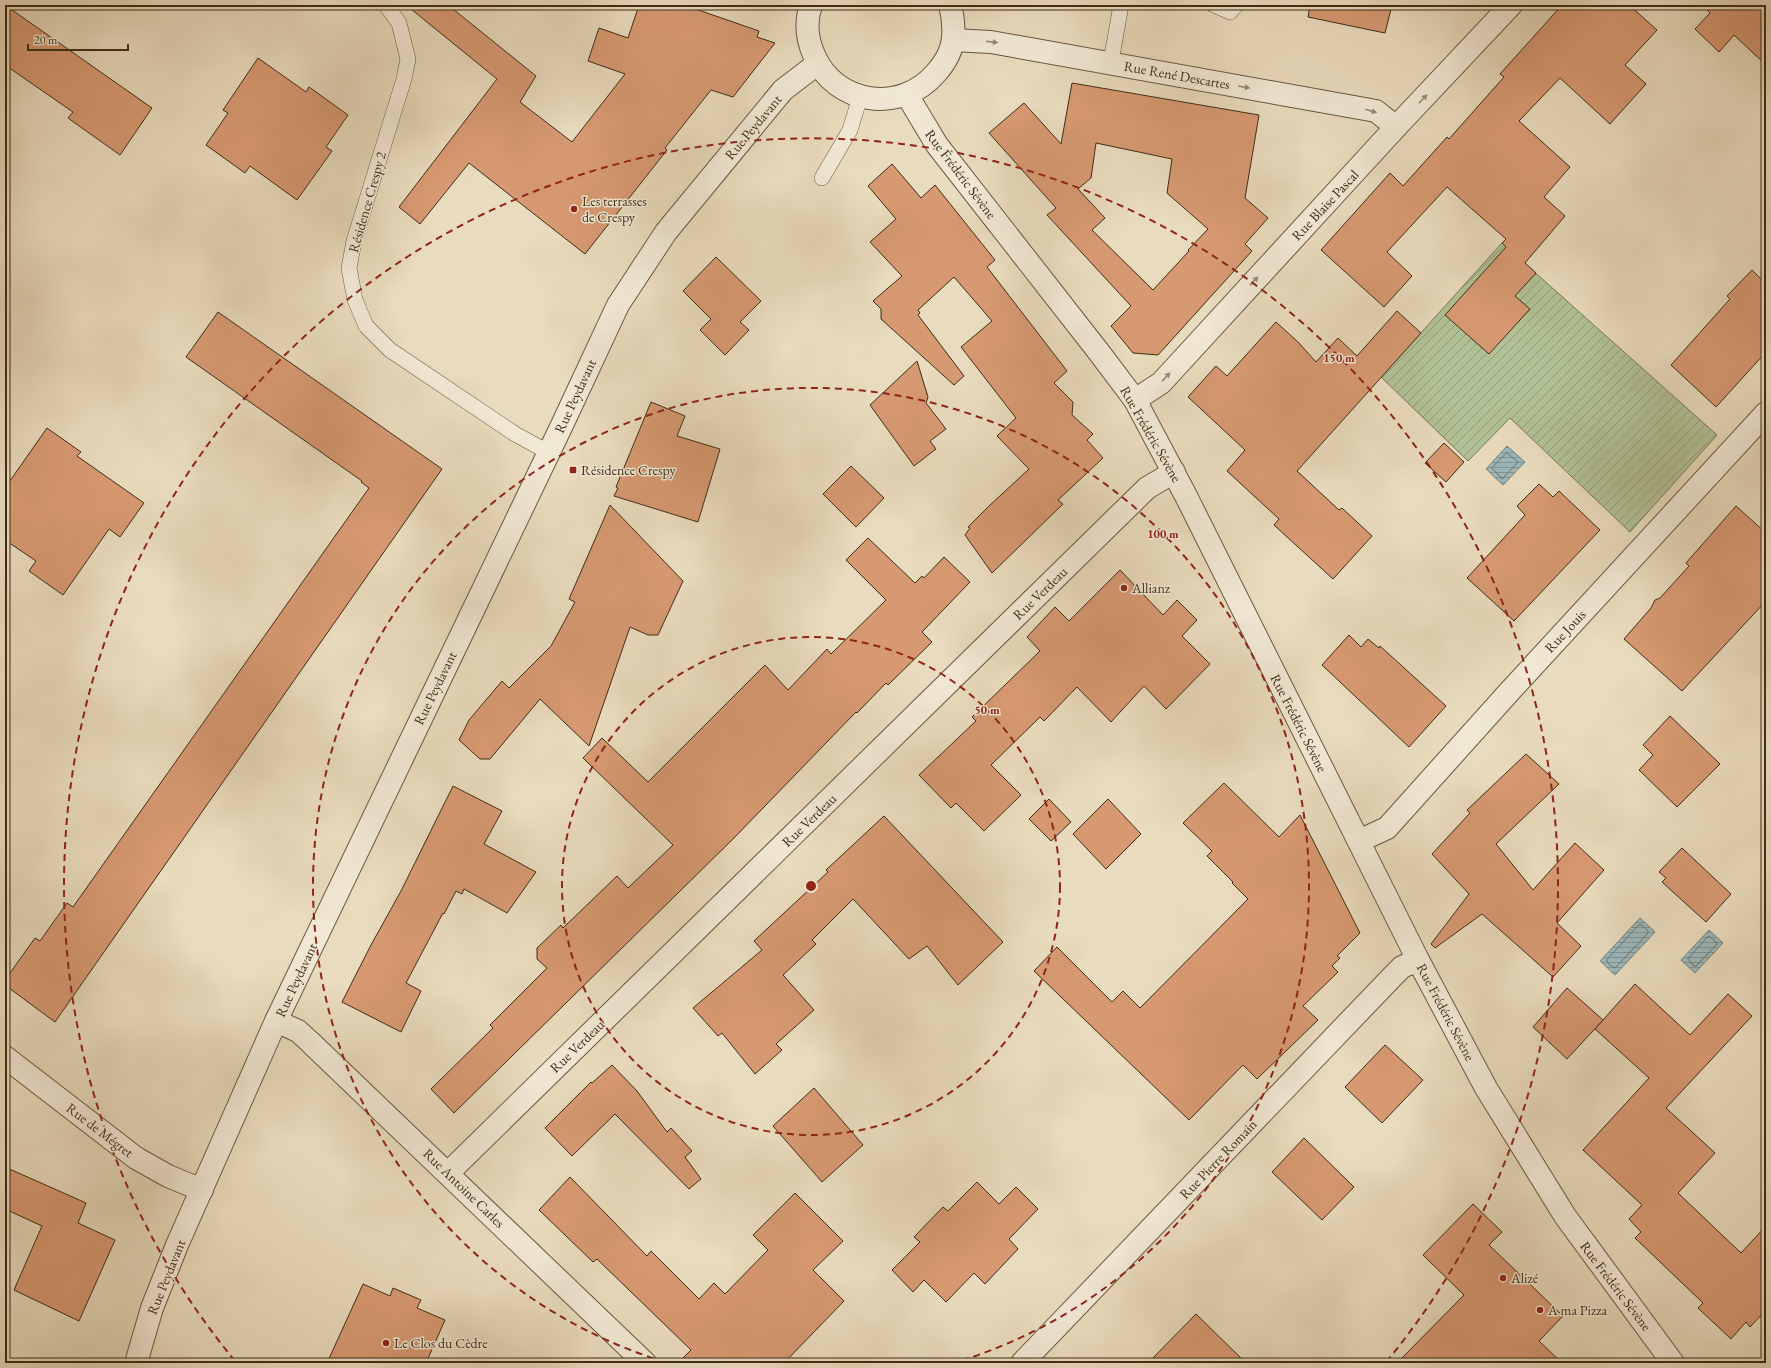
<svg xmlns="http://www.w3.org/2000/svg" width="1771" height="1368" viewBox="0 0 1771 1368" font-family="'EB Garamond',serif">
  <style>
    .garden { fill: url(#garden-furrows); stroke: #777756 }
    .water { fill: url(#water-rules); stroke: #76807a }
    .lines { fill: none; stroke-linecap: round; stroke-linejoin: round }
    .shore { stroke: #6c7269; stroke-width: 1 }
    .building { fill: #d79972; stroke: #3d2d16; fill-rule: evenodd }
    .service-casing { stroke: #685840; stroke-width: 16 }
    .minor-casing { stroke: #685840; stroke-width: 24 }
    .tertiary-casing { stroke: #685840; stroke-width: 24 }
    .service { stroke: #f1e8d4; stroke-width: 15 }
    .minor { stroke: #f1e8d4; stroke-width: 22 }
    .tertiary { stroke: #f1e8d4; stroke-width: 22 }
    .oneway { fill: #978a75 }
    .ring { fill: none; stroke: #8f2418; stroke-width: 2; stroke-dasharray: 7 5 }
    .poi-dot { fill: #8f2418; stroke: #f1e8d4; stroke-width: 1.5 }
    .labels { text-anchor: middle; stroke-width: 3; stroke-linejoin: round; paint-order: stroke }
    .street-label { font-size: 14px; fill: #3d2d16; stroke: #f1e8d4 }
    .poi-label { font-size: 14px; fill: #3d2d16; stroke: #f1e8d4; text-anchor: start }
    .centre { fill: #8f2418; stroke: #f1e8d4; stroke-width: 2 }
    .ring-label { font-size: 12px; text-anchor: middle; font-weight: bold; fill: #8f2418; stroke: #f1e8d4; stroke-width: 3; stroke-linejoin: round; paint-order: stroke }
  </style>
  <defs>
    <pattern id="garden-furrows" width="10" height="10" patternUnits="userSpaceOnUse"><rect width="10" height="10" fill="#b1c195"/><path d="M-1 1l2-2M0 10L10 0M9 11l2-2" fill="none" stroke="#919d79"/></pattern>
    <pattern id="water-rules" width="6" height="5" patternUnits="userSpaceOnUse"><rect width="6" height="5" fill="#9cb8bc"/><path d="M0 2.5h6" fill="none" stroke="#809698"/></pattern>
  </defs>
  <rect width="100%" height="100%" fill="#e9dbbd"/>
  <filter id="stains"><feTurbulence type="fractalNoise" baseFrequency=".005" numOctaves="4"/><feColorMatrix values="0 0 0 0 .2 0 0 0 0 .09 0 0 0 0 .02 0 0 0 .5 -.17"/></filter>
  <radialGradient id="worn" r=".72"><stop offset=".6" stop-color="#630" stop-opacity="0"/><stop offset="1" stop-color="#630" stop-opacity=".3"/></radialGradient>
  <polygon class="garden" points="1502,243 1717,435 1630,532 1510,418 1468,461 1381,377"/>
  <g class="water">
    <polygon points="1507,446 1525,462 1503,485 1486,469"/>
    <polygon points="1640,918 1655,932 1615,975 1600,961"/>
    <polygon points="1709,930 1723,943 1695,973 1681,960"/>
  </g>
  <g class="lines">
    <g class="shore">
      <polygon points="1507,453 1518,462 1502,479 1492,468"/>
      <polygon points="1639,925 1642,925 1648,931 1648,933 1616,967 1614,968 1607,962 1607,960"/>
      <polygon points="1709,936 1716,942 1717,944 1696,966 1694,966 1688,959"/>
    </g>
  </g>
  <g class="building">
    <polygon points="5,5 152,108 120,155 68,118 73,112 5,65"/>
    <polygon points="406,5 448,5 536,76 520,102 572,142 625,74 588,61 599,28 628,38 639,5 684,5 759,31 757,37 775,43 733,97 711,90 665,148 667,150 585,254 469,163 420,224 399,207 497,79"/>
    <polygon points="1310,5 1392,5 1385,33 1308,17"/>
    <polygon points="1562,5 1629,5 1657,30 1625,65 1646,84 1610,124 1560,78 1519,121 1570,167 1544,197 1565,216 1525,263 1536,273 1515,296 1530,309 1489,354 1445,315 1506,247 1502,243 1506,239 1447,187 1387,252 1412,276 1384,307 1321,250 1390,173 1403,186 1447,137 1449,139 1504,77 1500,74"/>
    <polygon points="1702,5 1766,5 1766,65 1734,35 1719,52 1695,29 1710,13"/>
    <polygon points="258,58 306,92 309,87 348,115 326,147 332,151 297,200 250,166 245,173 206,145 228,113 223,110"/>
    <path d="M 1072,83 L 1259,115 L 1245,198 L 1268,218 L 1245,244 L 1252,251 L 1158,355 L 1133,353 L 1111,326 L 1131,306 L 1047,215 L 1056,208 L 989,133 L 1024,103 L 1061,144 ZM 1096,143 L 1172,159 L 1167,193 L 1208,229 L 1188,250 L 1189,251 L 1153,290 L 1092,230 L 1105,218 L 1078,189 L 1091,178 Z"/>
    <polygon points="892,164 921,198 935,185 995,260 987,267 1067,371 1054,383 1073,402 1072,415 1093,434 1087,440 1103,458 1058,500 1063,504 992,573 965,535 970,528 968,527 989,506 1029,469 997,436 1016,418 961,347 992,321 954,277 918,310 920,313 918,315 964,376 954,385 881,319 881,309 873,301 902,276 870,242 896,219 868,186"/>
    <polygon points="716,257 761,301 740,322 749,330 725,355 700,330 711,319 683,291"/>
    <polygon points="1752,270 1766,284 1766,352 1716,407 1671,365 1730,299 1727,296"/>
    <polygon points="1397,311 1421,333 1297,471 1339,510 1342,508 1372,536 1333,579 1274,525 1279,519 1227,471 1245,450 1188,397 1216,366 1227,376 1276,322 1298,342 1316,362 1338,338 1357,356"/>
    <polygon points="218,312 442,469 55,1022 5,985 5,980 35,938 40,941 67,903 73,907 369,488 361,482 362,481 186,357"/>
    <polygon points="917,361 928,397 926,403 946,429 930,441 936,449 914,466 870,405"/>
    <polygon points="651,402 685,416 677,436 720,449 698,522 614,496 618,488 616,487"/>
    <polygon points="47,428 81,452 77,456 144,503 120,537 109,529 63,595 29,571 36,561 5,540 5,488"/>
    <polygon points="1444,443 1464,462 1446,482 1425,463"/>
    <polygon points="851,466 884,498 856,527 823,494"/>
    <polygon points="1539,484 1553,497 1559,491 1600,530 1514,621 1467,578 1525,515 1517,506"/>
    <polygon points="610,505 683,581 658,635 648,635 630,627 589,746 540,699 490,759 480,759 459,740 469,720 502,681 509,688 551,646 575,602 569,599"/>
    <polygon points="1736,506 1766,533 1766,601 1682,691 1624,639 1651,608 1655,600 1660,598 1689,566 1686,563"/>
    <polygon points="868,538 915,583 922,576 924,578 944,557 970,582 922,632 932,642 888,685 886,683 857,713 856,712 734,838 454,1113 431,1089 493,1028 490,1025 547,968 537,959 537,948 561,925 563,928 617,876 628,888 673,845 583,758 602,738 648,782 765,665 788,690 827,649 831,654 886,600 846,560"/>
    <polygon points="1120,570 1163,615 1177,600 1197,620 1182,636 1210,664 1166,709 1144,686 1111,722 1077,687 1044,721 1040,717 991,765 1021,795 984,831 956,803 951,808 919,775 976,721 972,717 1040,651 1027,637 1055,607 1069,621"/>
    <polygon points="1349,635 1361,647 1368,639 1379,648 1380,646 1446,706 1409,747 1322,665"/>
    <polygon points="1670,716 1720,764 1677,807 1639,770 1653,755 1643,745"/>
    <polygon points="1526,754 1559,784 1496,844 1533,890 1575,843 1604,870 1557,923 1581,946 1553,977 1482,914 1435,948 1431,944 1469,894 1432,854 1470,813 1467,810"/>
    <polygon points="1224,783 1279,837 1300,815 1360,933 1337,956 1340,958 1332,966 1338,972 1303,1006 1318,1020 1257,1079 1243,1065 1189,1120 1034,971 1057,947 1112,1002 1123,991 1140,1008 1248,899 1232,883 1233,882 1207,856 1212,851 1183,823"/>
    <polygon points="453,786 502,811 484,844 536,872 507,913 464,889 462,894 456,891 444,914 443,913 406,983 421,991 401,1032 342,1002 371,945 401,891"/>
    <polygon points="1049,799 1071,822 1051,841 1029,819"/>
    <polygon points="1108,799 1141,834 1106,869 1073,834"/>
    <polygon points="884,816 1003,942 958,985 927,946 909,959 853,899 812,940 816,944 783,975 814,1010 776,1044 782,1050 755,1074 722,1033 718,1036 693,1008 762,950 754,941 828,872 826,870"/>
    <polygon points="1682,848 1731,894 1706,922 1662,882 1666,878 1659,872"/>
    <polygon points="1635,984 1690,1035 1728,994 1752,1016 1666,1108 1715,1153 1678,1193 1741,1253 1766,1226 1766,1310 1750,1327 1746,1322 1731,1339 1698,1308 1703,1303 1635,1238 1641,1232 1629,1219 1642,1205 1583,1150 1649,1078 1595,1029"/>
    <polygon points="1567,988 1603,1020 1567,1059 1533,1027"/>
    <polygon points="1385,1045 1423,1080 1382,1123 1345,1087"/>
    <polygon points="612,1065 637,1091 667,1132 671,1128 692,1151 685,1157 701,1179 689,1189 615,1114 572,1156 545,1128 591,1082 592,1083"/>
    <polygon points="814,1088 863,1145 822,1182 773,1126"/>
    <polygon points="1304,1138 1354,1187 1322,1220 1272,1172"/>
    <polygon points="5,1167 86,1203 78,1223 115,1240 79,1321 14,1290 42,1226 5,1209"/>
    <polygon points="570,1177 647,1256 651,1251 699,1299 714,1283 725,1294 768,1250 753,1235 795,1193 843,1241 813,1270 844,1301 784,1363 678,1363 691,1350 597,1259 593,1262 539,1210"/>
    <polygon points="977,1182 999,1204 1016,1187 1038,1209 1009,1239 1018,1249 985,1284 974,1273 946,1302 924,1280 913,1292 892,1270 920,1242 914,1237 943,1207 948,1211"/>
    <polygon points="1473,1204 1502,1232 1489,1245 1563,1316 1539,1341 1562,1363 1397,1363 1464,1295 1423,1255"/>
    <polygon points="363,1284 390,1296 393,1288 421,1300 417,1308 445,1320 426,1363 327,1363"/>
    <polygon points="1196,1314 1246,1363 1148,1363"/>
  </g>
  <g class="lines">
    <defs>
      <g id="service">
        <polyline points="386,5 399,23 408,59 404,79 354,241 349,268 355,300 366,326 390,350 515,434 548,452"/>
        <polyline points="1214,5 1230,12 1236,5"/>
        <polyline points="1111,62 1121,5"/>
        <polyline points="822,178 850,130 860,97"/>
      </g>
      <g id="minor">
        <polyline points="953,40 991,42 1376,111 1396,127"/>
        <polyline points="1135,400 1161,383 1396,127 1511,5"/>
        <polyline points="1359,841 1387,828 1510,691 1766,413"/>
        <polyline points="276,1021 298,1031 310,1042 645,1363"/>
        <polyline points="5,1057 136,1158 168,1176 202,1190"/>
        <polyline points="448,1173 1147,488 1174,472"/>
        <polyline points="1022,1363 1392,977 1402,967 1418,960"/>
      </g>
      <g id="tertiary">
        <path d="M 811,5 C 805,22 807,39 814,55 C 835,105 901,114 936,73 C 944,64 952,51 953,38 C 954,27 953,16 950,5"/>
        <polyline points="907,95 937,145 1098,351 1135,400 1186,496 1418,960 1486,1088 1565,1216 1673,1363"/>
        <polyline points="136,1363 152,1308 177,1245 276,1021 563,423 618,305 666,232 783,90 817,64"/>
      </g>
    </defs>
    <use href="#service" class="service-casing"/>
    <use href="#minor" class="minor-casing"/>
    <use href="#tertiary" class="tertiary-casing"/>
    <use href="#service" class="service"/>
    <use href="#minor" class="minor"/>
    <use href="#tertiary" class="tertiary"/>
  </g>
  <defs><path id="oneway-solid" d="M-6-.8H1V-3.2L6.5 0L1 3.2V.8H-6Z"/></defs>
  <g class="oneway">
    <use href="#oneway-solid" transform="translate(992 42) rotate(7)"/>
    <use href="#oneway-solid" transform="translate(1244 87) rotate(10)"/>
    <use href="#oneway-solid" transform="translate(1423 99) rotate(-46)"/>
    <use href="#oneway-solid" transform="translate(1371 111) rotate(16)"/>
    <use href="#oneway-solid" transform="translate(1254 281) rotate(-47)"/>
    <use href="#oneway-solid" transform="translate(1166 377) rotate(-47)"/>
  </g>
  <g class="ring">
    <circle cx="811" cy="886" r="249"/>
    <path d="M665 1362A498 498 0 1 1 957 1362"/>
    <path d="M235 1361A747 747 0 1 1 1387 1361"/>
  </g>
  <g class="poi-dot">
    <circle cx="574" cy="209" r="4"/>
    <rect x="569" y="466" width="8" height="8" rx="2"/>
    <circle cx="1124" cy="588" r="4"/>
    <circle cx="1503" cy="1278" r="4"/>
    <circle cx="1540" cy="1310" r="4"/>
    <circle cx="386" cy="1343" r="4"/>
  </g>
  <g class="labels">
    <g class="street-label">
      <text transform="translate(1177 75) rotate(10)" y="5">Rue René Descartes</text>
      <text transform="translate(753 127) rotate(-50)" y="5">Rue Peydavant</text>
      <text transform="translate(961 174) rotate(53)" y="5">Rue Frédéric Sévène</text>
      <text transform="translate(367 202) rotate(-74)" y="5">Résidence Crespy 2</text>
      <text transform="translate(1325 205) rotate(-47)" y="5">Rue Blaise Pascal</text>
      <text transform="translate(575 396) rotate(-65)" y="5">Rue Peydavant</text>
      <text transform="translate(1151 434) rotate(60)" y="5">Rue Frédéric Sévène</text>
      <text transform="translate(1040 593) rotate(-44)" y="5">Rue Verdeau</text>
      <text transform="translate(1565 631) rotate(-47)" y="5">Rue Jouis</text>
      <text transform="translate(435 688) rotate(-64)" y="5">Rue Peydavant</text>
      <text transform="translate(1299 723) rotate(63)" y="5">Rue Frédéric Sévène</text>
      <text transform="translate(809 820) rotate(-44)" y="5">Rue Verdeau</text>
      <text transform="translate(296 980) rotate(-65)" y="5">Rue Peydavant</text>
      <text transform="translate(1446 1012) rotate(62)" y="5">Rue Frédéric Sévène</text>
      <text transform="translate(577 1046) rotate(-44)" y="5">Rue Verdeau</text>
      <text transform="translate(100 1130) rotate(37)" y="5">Rue de Mégret</text>
      <text transform="translate(1218 1159) rotate(-46)" y="5">Rue Pierre Romain</text>
      <text transform="translate(464 1188) rotate(44)" y="5">Rue Antoine Carles</text>
      <text transform="translate(166 1277) rotate(-68)" y="5">Rue Peydavant</text>
      <text transform="translate(1616 1286) rotate(53)" y="5">Rue Frédéric Sévène</text>
    </g>
    <g class="poi-label">
      <text x="582" y="206">Les terrasses<tspan x="582" dy="16">de Crespy</tspan></text>
      <text x="581" y="475">Résidence Crespy</text>
      <text x="1132" y="593">Allianz</text>
      <text x="1511" y="1283">Alizé</text>
      <text x="1548" y="1315">A ma Pizza</text>
      <text x="394" y="1348">Le Clos du Cèdre</text>
    </g>
  </g>
  <circle cx="811" cy="886" r="6" class="centre"/>
  <g class="ring-label">
    <text x="1339" y="362">150 m</text>
    <text x="1163" y="538">100 m</text>
    <text x="987" y="714">50 m</text>
  </g>
  <rect width="1771" height="1368" fill="none" stroke="#e9dbbd" stroke-width="20"/>
  <rect x="6" y="6" width="1759" height="1356" fill="none" stroke="#3d2d16" stroke-width="2"/>
  <rect x="10" y="10" width="1751" height="1348" fill="none" stroke="#3d2d16"/>
  <path d="M28 44v6h100v-6" fill="none" stroke="#3d2d16" stroke-width="2"/>
  <text x="34" y="44" font-size="12" fill="#3d2d16" stroke="#f1e8d4" stroke-width="3" paint-order="stroke">20 m</text>
  <rect width="100%" height="100%" filter="url(#stains)"/>
  <rect width="100%" height="100%" fill="url(#worn)"/>
</svg>
